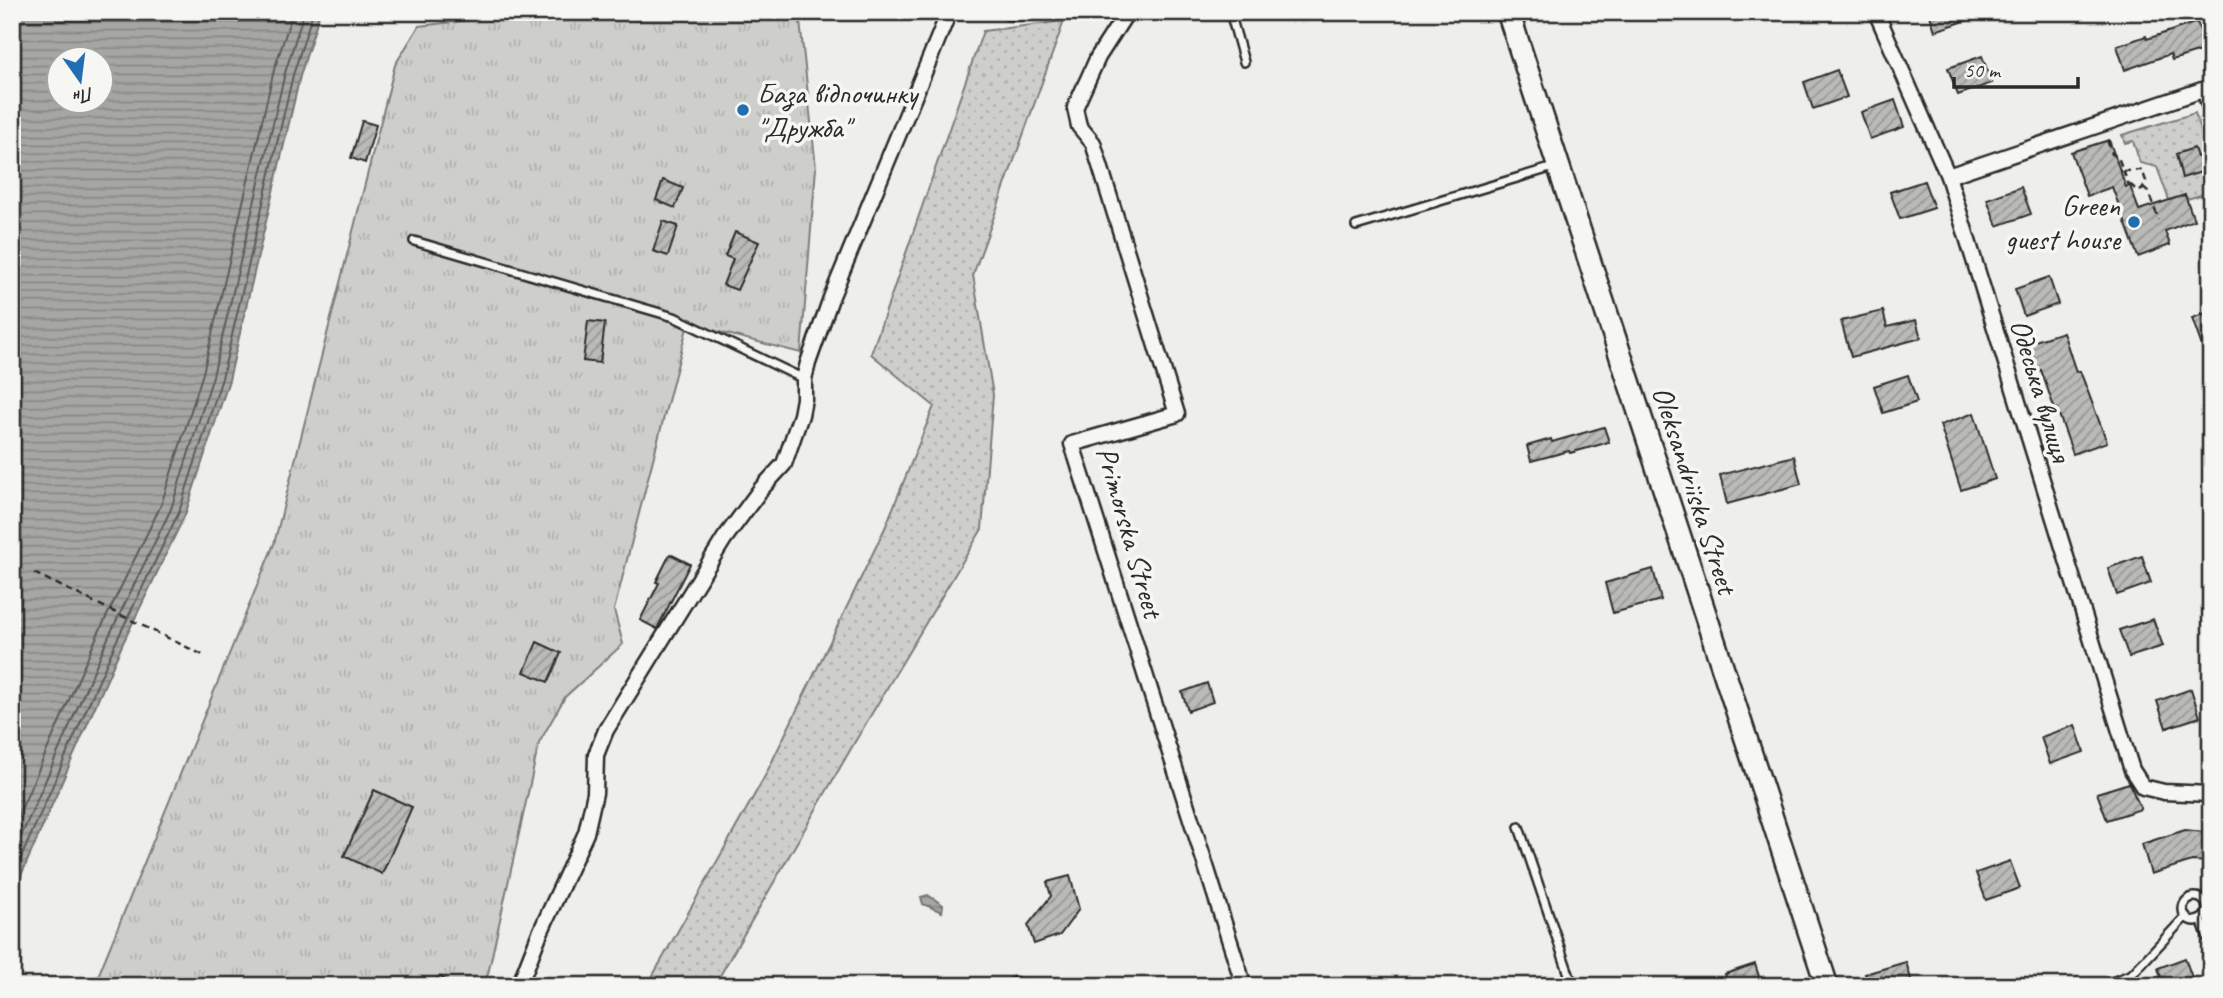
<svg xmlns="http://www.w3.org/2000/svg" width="2223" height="998" viewBox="0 0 2223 998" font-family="Caveat,sans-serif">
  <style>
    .grass { fill: url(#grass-dots); stroke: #7c7c7a; stroke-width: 2 }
    .park { fill: url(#park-tufts); stroke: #7c7c7a; stroke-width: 2 }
    .water { fill: url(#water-rules); stroke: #757573; stroke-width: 2; fill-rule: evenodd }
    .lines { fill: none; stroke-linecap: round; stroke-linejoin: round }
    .shore { stroke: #5c5c5b; stroke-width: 2 }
    .building { fill: url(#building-hatch); stroke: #2b2b2b; stroke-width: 2 }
    .lane-casing { stroke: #2b2b2b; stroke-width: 12 }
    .street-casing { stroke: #2b2b2b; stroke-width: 19 }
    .secondary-casing { stroke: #2b2b2b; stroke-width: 26 }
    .path { stroke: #2b2b2b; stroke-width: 2.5; stroke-dasharray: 7 5; stroke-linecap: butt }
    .lane { stroke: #f6f6f2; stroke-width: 7 }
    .street { stroke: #f6f6f2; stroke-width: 14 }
    .secondary { stroke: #f6f6f2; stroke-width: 21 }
    .poi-dot { fill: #1f6fb2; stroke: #f6f6f2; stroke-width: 2.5 }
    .labels { text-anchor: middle; stroke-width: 7; stroke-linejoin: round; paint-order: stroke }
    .poi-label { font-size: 30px; fill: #2b2b2b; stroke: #f6f6f2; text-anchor: start }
    .street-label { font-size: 30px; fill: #2b2b2b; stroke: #f6f6f2 }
  </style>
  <defs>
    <pattern id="grass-dots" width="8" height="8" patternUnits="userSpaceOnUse" patternTransform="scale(1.75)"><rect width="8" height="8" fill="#cececa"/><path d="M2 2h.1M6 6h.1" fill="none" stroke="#b1b1ae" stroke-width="1.8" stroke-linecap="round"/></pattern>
    <pattern id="park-tufts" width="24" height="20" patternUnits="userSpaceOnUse" patternTransform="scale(1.75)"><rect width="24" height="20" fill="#cececa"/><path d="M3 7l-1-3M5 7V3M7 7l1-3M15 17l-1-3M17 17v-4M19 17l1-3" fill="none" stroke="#b1b1ae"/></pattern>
    <pattern id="water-rules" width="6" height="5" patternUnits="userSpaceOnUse" patternTransform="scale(1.75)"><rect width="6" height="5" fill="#a6a6a3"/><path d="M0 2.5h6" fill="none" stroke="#878785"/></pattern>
    <pattern id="building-hatch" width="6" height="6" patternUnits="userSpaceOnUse" patternTransform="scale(1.75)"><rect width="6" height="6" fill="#babab7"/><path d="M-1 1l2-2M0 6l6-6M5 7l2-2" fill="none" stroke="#979795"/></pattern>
  </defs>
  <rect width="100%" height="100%" fill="#eeeeea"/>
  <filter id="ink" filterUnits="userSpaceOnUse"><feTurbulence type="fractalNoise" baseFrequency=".0143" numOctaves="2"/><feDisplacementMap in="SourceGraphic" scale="14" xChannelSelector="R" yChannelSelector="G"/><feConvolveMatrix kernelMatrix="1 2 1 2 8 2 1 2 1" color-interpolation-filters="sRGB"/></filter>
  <g filter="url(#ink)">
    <g class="grass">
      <polygon points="1064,21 973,275 993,395 982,529 856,740 714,986 647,986 765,776 885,528 934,406 871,354 983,31"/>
      <polygon points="2195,113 2208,153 2197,157 2194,149 2176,155 2182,177 2211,169 2211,192 2187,199 2185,195 2169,200 2157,167 2140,163 2133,141 2125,143 2122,135"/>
    </g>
    <polygon class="park" points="536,12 799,12 816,168 801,353 688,324 614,610 623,644 565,697 539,743 488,974 481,986 94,986 274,544 395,65 419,26"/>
    <g class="water">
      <path d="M 12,12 L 320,12 L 300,76 L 229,380 L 185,515 L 122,645 L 12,896 ZM 60,60 L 102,60 L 102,102 L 60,102 Z"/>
      <polygon points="928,895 943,905 942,912 923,904 921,897"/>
    </g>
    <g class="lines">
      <g class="shore">
        <polyline points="12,830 98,634 161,505 203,373 274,70 293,12"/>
        <polyline points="12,857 108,638 171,509 213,376 285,73 304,12"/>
        <polyline points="12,878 116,642 179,512 222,378 293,75 313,12"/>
      </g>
    </g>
    <g class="building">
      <polygon points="1929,12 1983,12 1983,15 1935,31"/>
      <polygon points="2197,22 2207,49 2172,60 2170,54 2125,70 2117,46 2146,36 2147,39"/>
      <polygon points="1982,56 1992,83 1958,95 1948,68"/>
      <polygon points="1837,70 1847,97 1813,109 1804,82"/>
      <polygon points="1895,100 1904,127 1870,139 1861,112"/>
      <polygon points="362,121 376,125 365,163 351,158"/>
      <polygon points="2109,140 2126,187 2130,186 2139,210 2185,195 2194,220 2165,231 2170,245 2138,257 2112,187 2087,196 2071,152"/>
      <polygon points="2194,148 2197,157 2208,153 2211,169 2182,178 2176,154"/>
      <polygon points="663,180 683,188 675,208 656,200"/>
      <polygon points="1924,181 1934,208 1900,219 1890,192"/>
      <polygon points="2021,187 2031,214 1997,226 1987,199"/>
      <polygon points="663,221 678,226 668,256 653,251"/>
      <polygon points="735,232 759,242 737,290 723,285 733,259 725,256"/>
      <polygon points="2049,277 2058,304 2024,316 2015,289"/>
      <polygon points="1883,311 1887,327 1916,320 1921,338 1851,357 1841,321"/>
      <polygon points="2211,311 2211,366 2209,366 2192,318"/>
      <polygon points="588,321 605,323 600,363 583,361"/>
      <polygon points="2063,332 2076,372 2080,371 2107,442 2073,454 2057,409 2055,410 2041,370 2038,371 2029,343"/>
      <polygon points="1908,375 1917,402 1883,413 1874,386"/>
      <polygon points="1974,413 1995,479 1961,490 1940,425"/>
      <polygon points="1604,427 1609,442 1570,453 1569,451 1531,461 1527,446 1551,439 1552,442"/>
      <polygon points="1794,456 1801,484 1727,504 1720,475"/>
      <polygon points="670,554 690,564 657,629 640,620 659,583 656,582"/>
      <polygon points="2142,556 2151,583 2117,595 2108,568"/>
      <polygon points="1653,569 1661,600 1613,613 1605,583"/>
      <polygon points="2153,619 2163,646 2129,657 2119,630"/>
      <polygon points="537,642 561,653 548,682 524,672"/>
      <polygon points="1207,683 1213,702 1188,711 1182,692"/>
      <polygon points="2191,689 2200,717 2166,728 2157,701"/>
      <polygon points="2075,725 2084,752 2050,764 2041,737"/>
      <polygon points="2129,783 2141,809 2107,820 2097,793"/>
      <polygon points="374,790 412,807 382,874 344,856"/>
      <polygon points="2185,830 2211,833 2211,862 2192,861 2151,874 2142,844"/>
      <polygon points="2010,861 2020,888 1986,900 1976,873"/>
      <polygon points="1070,876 1079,909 1060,935 1034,944 1028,925 1051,896 1047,882"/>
      <polygon points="2185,958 2195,986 2164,986 2158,968"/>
      <polygon points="1906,962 1913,986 1868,986 1865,974"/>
      <polygon points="1755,964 1762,986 1729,986 1725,974"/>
    </g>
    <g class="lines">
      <defs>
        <g id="lane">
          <polyline points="1230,12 1244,62"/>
          <polyline points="1356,226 1557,166"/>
          <polyline points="414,241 674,317 804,379"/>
          <polyline points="1519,827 1573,986"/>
          <circle cx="2195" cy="909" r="12"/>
          <polyline points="2201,919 2211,946"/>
          <polyline points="437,986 440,982"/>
          <polyline points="2102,986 2132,974 2186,916"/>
        </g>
        <g id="street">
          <polyline points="1008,12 1036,12"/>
          <polyline points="1127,12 1098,57 1075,108 1079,126 1093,143 1177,414 1072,444 1244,986"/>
          <polyline points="1876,12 1948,176 2132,770 2143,787 2164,792 2211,794"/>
          <polyline points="2204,90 2211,110"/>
          <polyline points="1948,176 2211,87"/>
          <polyline points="519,986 539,935 586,833 595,793 596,755 606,730 724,539 761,489 784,464 801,415 804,399 804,379 808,363 831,298 949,12"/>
          <polyline points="1014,986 1015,985"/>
        </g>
        <polyline id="secondary" points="1508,12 1827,986"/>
      </defs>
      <use href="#lane" class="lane-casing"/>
      <use href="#street" class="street-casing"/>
      <use href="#secondary" class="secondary-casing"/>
      <g class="path">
        <polyline points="2107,140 2112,154 2118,157 2129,186"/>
        <polyline points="2123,171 2142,170 2146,181 2142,190 2138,191 2127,182"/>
        <polyline points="2143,188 2148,192 2159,220"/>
        <polyline points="34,573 205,656"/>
      </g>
      <use href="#lane" class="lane"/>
      <use href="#street" class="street"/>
      <use href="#secondary" class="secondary"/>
    </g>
  </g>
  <g class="poi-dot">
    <circle cx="743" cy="110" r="7"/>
    <circle cx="2134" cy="222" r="7"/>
  </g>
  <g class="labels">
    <g class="poi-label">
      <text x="757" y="103">База відпочинку<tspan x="757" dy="34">"Дружба"</tspan></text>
      <text x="2120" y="215" text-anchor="end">Green<tspan x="2120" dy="34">guest house</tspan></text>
    </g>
    <g class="street-label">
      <text transform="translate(2041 390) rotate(73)" y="10">Одеська вулиця</text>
      <text transform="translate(1695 490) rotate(72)" y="10">Oleksandriiska Street</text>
      <text transform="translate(1130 532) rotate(74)" y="10">Primorska Street</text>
    </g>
  </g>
  <rect width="2223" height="998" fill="none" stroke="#f6f6f2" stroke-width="42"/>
  <rect x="21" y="21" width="2181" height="956" fill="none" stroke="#2b2b2b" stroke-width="2.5" filter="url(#ink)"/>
  <g transform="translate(80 80) rotate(166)"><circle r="33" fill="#f6f6f2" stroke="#a5a5a2" stroke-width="2"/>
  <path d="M0-5L12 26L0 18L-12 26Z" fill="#1f6fb2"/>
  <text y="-10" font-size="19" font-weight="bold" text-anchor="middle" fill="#2b2b2b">Пн</text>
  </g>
  <path d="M1954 77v10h124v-10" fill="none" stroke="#2b2b2b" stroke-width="3.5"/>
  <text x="1964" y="77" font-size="21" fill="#2b2b2b" stroke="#f6f6f2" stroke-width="5" paint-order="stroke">50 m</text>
</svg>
